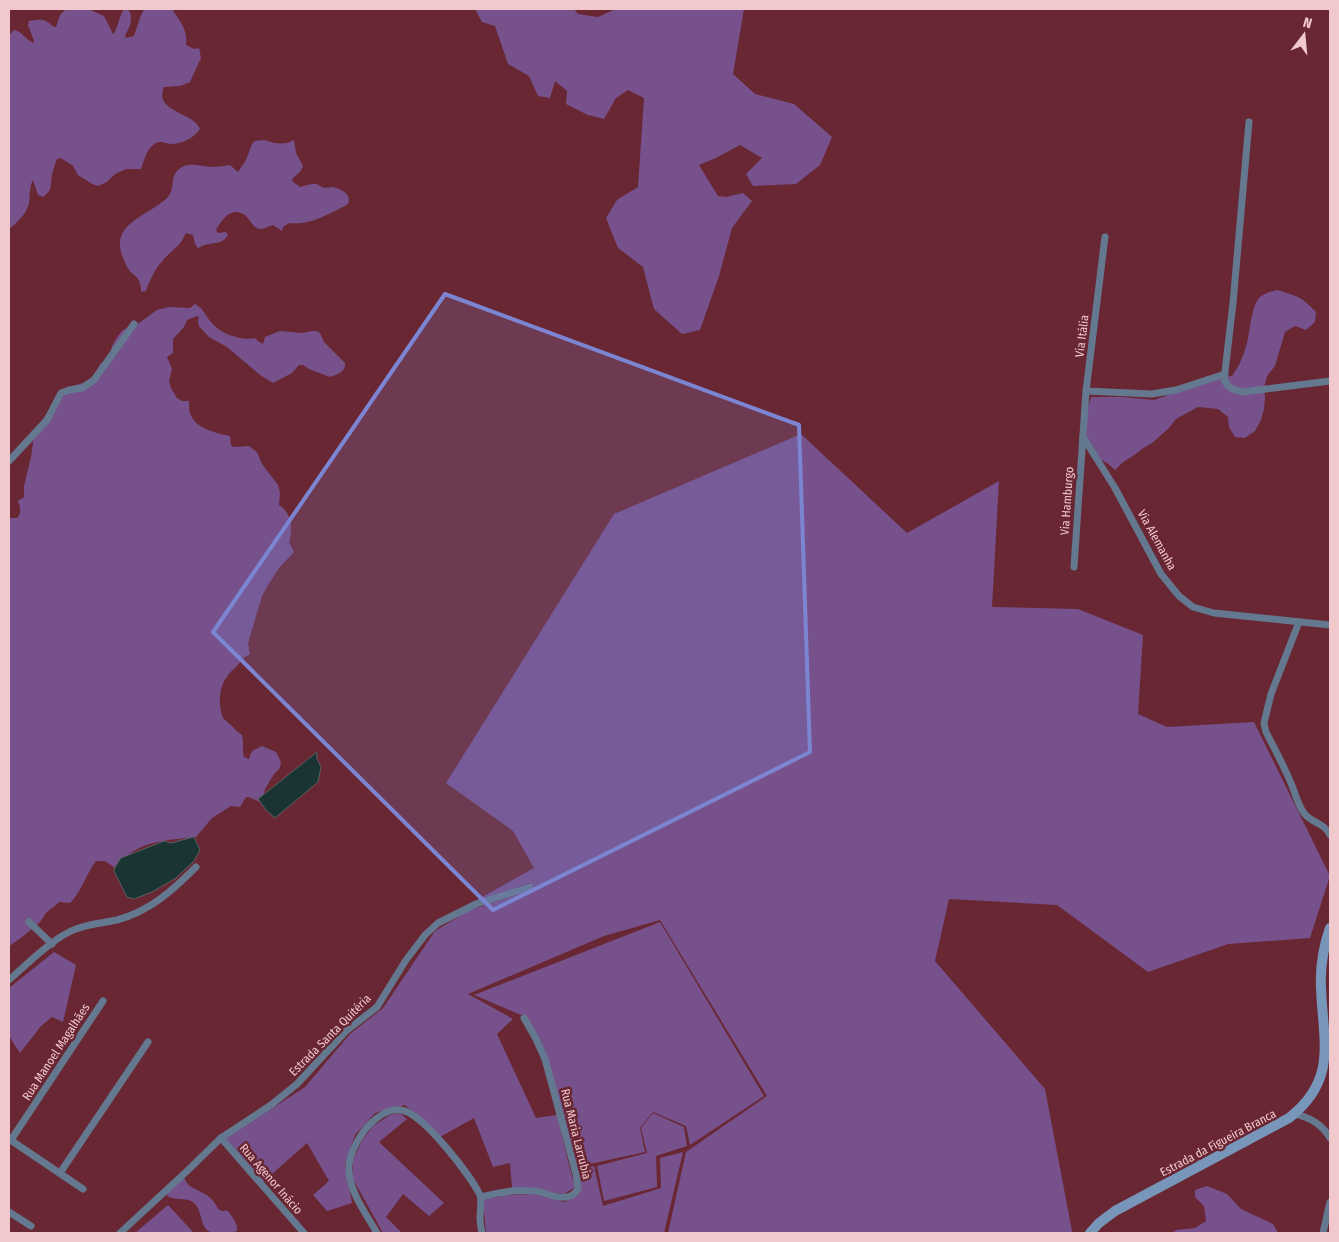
<svg xmlns="http://www.w3.org/2000/svg" width="1339" height="1242" viewBox="0 0 1339 1242" font-family="'Fira Sans Condensed',sans-serif">
  <style>
    .green { fill: #76518b }
    .water { fill: #1a3433; stroke: #5a6061 }
    .lines { fill: none; stroke-linecap: round; stroke-linejoin: round }
    .minor { stroke: #64788f; stroke-width: 7 }
    .secondary { stroke: #7796ba; stroke-width: 10 }
    .marked { fill: #7c85d2; fill-opacity: 0.2; stroke: #7c85d2; stroke-width: 4; stroke-linejoin: round }
    .labels { text-anchor: middle; stroke-width: 5; stroke-linejoin: round; paint-order: stroke }
    .street-label { font-size: 12px; fill: #f1c8cb; stroke: #692733 }
  </style>
  <rect width="100%" height="100%" fill="#692733"/>
  <g class="green">
    <path d="M 64,9 L 88,9 L 104,16 L 113,34 L 115,32 L 122,12 L 125,9 L 128,9 C 134,17 130,28 125,35 L 126,38 L 134,36 L 141,15 L 144,10 L 172,9 C 180,21 188,30 186,45 L 194,49 L 199,48 L 201,58 L 190,82 L 180,86 L 164,87 C 153,112 194,112 200,129 C 194,138 183,143 173,144 C 163,144 160,138 151,147 C 145,153 144,162 141,169 L 126,169 L 115,174 L 107,182 L 98,186 L 92,184 L 78,175 L 73,166 L 61,158 L 57,159 C 55,164 53,170 52,175 C 50,187 53,189 43,197 L 38,195 L 33,180 C 29,187 30,196 29,204 C 26,214 17,223 9,229 L 9,35 L 14,30 C 22,31 25,40 34,43 L 34,41 L 28,25 L 29,21 C 42,19 44,18 54,27 L 56,27 L 60,15 L 65,10 Z"/>
    <polygon points="475,9 574,9 578,14 598,17 616,9 744,9 733,74 755,94 794,104 832,137 820,165 796,184 753,186 746,174 762,158 740,145 716,158 699,165 718,196 726,197 743,193 752,201 732,228 719,276 700,330 682,334 654,309 643,267 618,248 606,218 617,200 638,187 644,98 628,90 616,98 604,119 588,115 566,104 567,91 555,81 550,98 538,96 529,76 508,64 495,26 482,22"/>
    <path d="M 264,140 C 274,143 284,146 294,140 L 296,153 L 303,166 L 300,172 L 293,178 L 292,181 L 300,187 C 305,186 312,183 317,184 C 319,185 321,187 324,188 C 327,188 330,187 332,187 C 341,188 354,196 347,205 C 328,214 310,226 289,223 L 283,227 L 282,231 L 273,225 C 269,226 264,229 261,229 C 252,229 250,217 243,214 C 230,207 221,221 216,230 L 218,233 L 226,232 L 228,235 C 223,243 219,242 210,244 C 206,244 202,246 198,248 L 195,244 L 193,235 L 186,233 C 180,246 177,246 168,255 C 157,265 151,277 146,291 L 141,292 C 141,289 141,284 139,281 C 138,277 132,274 129,270 C 125,264 120,252 120,245 C 118,222 153,212 167,198 C 177,188 167,174 184,166 C 192,163 202,166 211,167 C 217,167 224,166 230,165 L 238,172 L 246,160 L 252,144 L 255,141 Z"/>
    <path d="M 1277,290 C 1297,296 1301,296 1316,312 L 1315,322 L 1306,330 L 1295,326 L 1285,332 L 1275,366 L 1267,376 L 1264,388 L 1265,398 L 1264,409 L 1261,420 L 1255,431 L 1245,438 L 1235,437 L 1229,427 L 1228,417 L 1218,409 L 1198,407 L 1176,419 L 1169,428 L 1152,443 L 1142,449 L 1133,456 L 1123,462 L 1115,470 L 1107,463 L 1098,458 L 1086,436 L 1083,425 L 1091,397 L 1122,397 L 1154,400 L 1166,396 L 1177,389 L 1221,377 L 1232,376 C 1241,364 1247,347 1249,332 C 1251,322 1252,310 1257,301 C 1261,294 1269,292 1277,290 Z"/>
    <path d="M 195,304 C 203,308 205,315 211,322 C 220,334 241,341 255,338 L 258,341 L 263,344 L 265,337 L 280,331 L 302,333 L 312,331 L 317,331 L 320,333 L 324,342 L 345,363 C 346,372 338,374 330,377 L 309,369 L 303,365 L 299,365 L 292,373 L 273,383 L 260,375 L 227,347 L 209,337 L 199,326 L 198,321 L 199,317 L 197,316 L 187,320 L 184,327 L 173,339 L 173,353 L 167,357 L 172,369 L 169,381 L 171,388 L 177,398 L 182,401 L 189,401 C 189,405 189,410 190,413 C 195,429 216,433 230,436 L 231,445 L 233,447 L 249,446 L 257,452 L 262,464 L 278,485 L 280,493 L 279,505 C 292,513 293,529 289,542 L 294,552 L 279,568 L 268,585 L 262,596 L 248,643 L 250,654 C 241,658 242,661 236,667 C 223,678 219,689 220,705 C 221,710 221,716 225,720 C 227,722 229,723 231,725 C 235,729 237,732 242,735 C 244,743 242,750 244,757 L 249,759 L 252,751 L 262,746 L 276,752 L 281,762 L 280,768 L 274,774 L 265,789 L 262,802 C 256,802 253,797 246,797 L 240,807 L 231,806 L 212,818 L 196,837 C 163,841 137,840 115,868 L 105,861 L 96,861 C 86,874 81,893 70,903 L 59,902 C 55,907 51,908 47,912 C 44,914 43,919 40,922 C 35,927 15,943 9,946 L 9,518 L 17,518 C 22,513 20,507 18,501 L 24,497 L 24,486 L 31,457 L 34,435 L 37,428 L 61,392 L 69,387 L 90,381 L 101,363 L 109,361 L 112,346 L 118,336 L 123,330 L 139,323 L 157,310 L 169,307 L 190,308 Z"/>
    <polygon points="801,434 907,533 999,481 992,607 1078,609 1143,635 1138,714 1167,727 1254,722 1330,876 1310,938 1228,944 1148,972 1057,905 949,899 935,961 1045,1089 1072,1231 1071,1233 668,1233 686,1152 767,1096 660,920 604,936 468,994 513,1019 497,1034 536,1118 557,1115 569,1165 575,1187 564,1194 512,1188 510,1163 493,1167 474,1118 440,1137 405,1105 375,1113 355,1135 345,1164 352,1203 327,1211 313,1195 329,1181 307,1143 263,1182 225,1139 305,1087 350,1034 383,1008 435,931 470,910 531,890 534,886 529,883 466,906 534,868 513,831 446,783 614,514"/>
    <polygon points="660,922 764,1096 690,1145 686,1126 653,1112 640,1128 645,1152 576,1167 545,1056 526,1017 474,995"/>
    <polygon points="54,952 76,965 63,1022 52,1017 41,1026 20,1053 9,1036 9,988"/>
    <polygon points="400,1113 407,1119 379,1142 444,1203 429,1216 403,1194 386,1217 402,1233 383,1233 353,1179 353,1160 362,1141 373,1126 390,1115"/>
    <polygon points="653,1113 684,1127 687,1146 656,1156 657,1187 604,1201 597,1166 647,1153 641,1128"/>
    <polygon points="683,1152 664,1233 486,1233 483,1200 508,1195 532,1194 565,1202 577,1196 581,1185 579,1170 594,1166 603,1206 661,1188 660,1158"/>
    <path d="M 184,1176 C 186,1189 200,1189 209,1197 C 214,1201 216,1205 219,1210 L 223,1211 L 227,1210 C 232,1216 238,1223 237,1231 C 230,1233 224,1233 217,1233 C 197,1233 205,1211 193,1202 C 185,1197 175,1201 167,1196 L 168,1191 Z"/>
    <polygon points="1207,1186 1227,1194 1241,1209 1273,1224 1278,1233 1172,1233 1176,1230 1195,1228 1206,1221 1204,1206 1195,1197 1195,1190"/>
    <polygon points="168,1205 194,1233 135,1233"/>
  </g>
  <g class="water">
    <polygon points="317,752 317,759 321,767 318,782 275,818 266,810 258,799"/>
    <polygon points="194,837 200,850 194,861 176,878 152,892 134,899 127,897 114,871 115,867 121,858 164,841 171,843"/>
  </g>
  <g class="lines">
    <g class="minor">
      <path d="M 1249,122 L 1233,303 L 1224,380 C 1229,389 1234,390 1243,392 L 1330,381"/>
      <polyline points="1086,391 1152,394 1176,390 1225,374"/>
      <polyline points="1083,437 1115,488 1161,574 1179,596 1193,607 1214,613 1330,625"/>
      <polyline points="9,461 47,420 61,393 69,390 82,388 94,380 134,324"/>
      <polyline points="1074,567 1086,391 1105,237"/>
      <path d="M 1299,622 L 1271,694 L 1264,723 L 1266,732 C 1274,748 1283,764 1290,781 C 1295,791 1297,804 1304,813 C 1311,823 1325,823 1330,835"/>
      <polyline points="29,922 52,944"/>
      <path d="M 9,980 C 26,965 55,936 76,929 C 89,924 103,923 117,920 C 150,911 172,891 196,867"/>
      <path d="M 1294,1114 C 1310,1117 1322,1124 1330,1138"/>
      <polyline points="221,1138 304,1233"/>
      <polyline points="9,1139 83,1189"/>
      <polyline points="11,1140 103,1001"/>
      <polyline points="60,1173 148,1042"/>
      <path d="M 481,1197 C 500,1192 520,1188 540,1192 C 548,1194 558,1199 567,1197 C 573,1196 576,1193 578,1188 L 576,1174 L 545,1059 L 536,1039 L 524,1018"/>
      <polyline points="9,1212 31,1226"/>
      <polyline points="120,1233 186,1172 221,1138 271,1105 297,1084 346,1031 377,1007 406,960 425,935 438,923 476,904 530,887"/>
      <path d="M 377,1233 C 367,1215 350,1193 349,1171 C 348,1161 352,1151 357,1142 C 361,1135 365,1129 370,1124 C 378,1116 390,1108 401,1110 C 423,1113 470,1175 480,1195 C 482,1202 480,1211 480,1218 C 480,1223 481,1228 482,1233"/>
      <polyline points="1323,1233 1330,1202"/>
    </g>
    <path class="secondary" d="M 1090,1233 L 1099,1223 L 1115,1211 L 1289,1118 C 1338,1080 1323,1041 1321,988 C 1320,968 1323,948 1330,928"/>
  </g>
  <path class="marked" d="M 445,294 L 799,425 L 810,752 L 493,910 L 213,632 Z"/>
  <g class="labels">
    <g class="street-label">
      <text transform="translate(1082 336) rotate(-83)" y="4">Via Itália</text>
      <text transform="translate(1067 501) rotate(-86)" y="4">Via Hamburgo</text>
      <text transform="translate(1157 540) rotate(61)" y="4">Via Alemanha</text>
      <text transform="translate(330 1035) rotate(-45)" y="4">Estrada Santa Quitéria</text>
      <text transform="translate(56 1052) rotate(-57)" y="4">Rua Manoel Magalhães</text>
      <text transform="translate(576 1134) rotate(76)" y="4">Rua Maria Larrubia</text>
      <text transform="translate(1218 1143) rotate(-28)" y="4">Estrada da Figueira Branca</text>
      <text transform="translate(271 1179) rotate(49)" y="4">Rua Agenor Inácio</text>
    </g>
  </g>
  <rect width="1339" height="1242" fill="none" stroke="#f1c8cb" stroke-width="20"/>
  <g transform="translate(1304 35) rotate(16)" stroke="#692733" stroke-width="4" paint-order="stroke">
  <path d="M0-4L9 19L0 12L-9 19Z" fill="#f1c8cb"/>
  <text y="-8" font-size="14" font-weight="bold" text-anchor="middle" fill="#f1c8cb">N</text>
  </g>
</svg>
